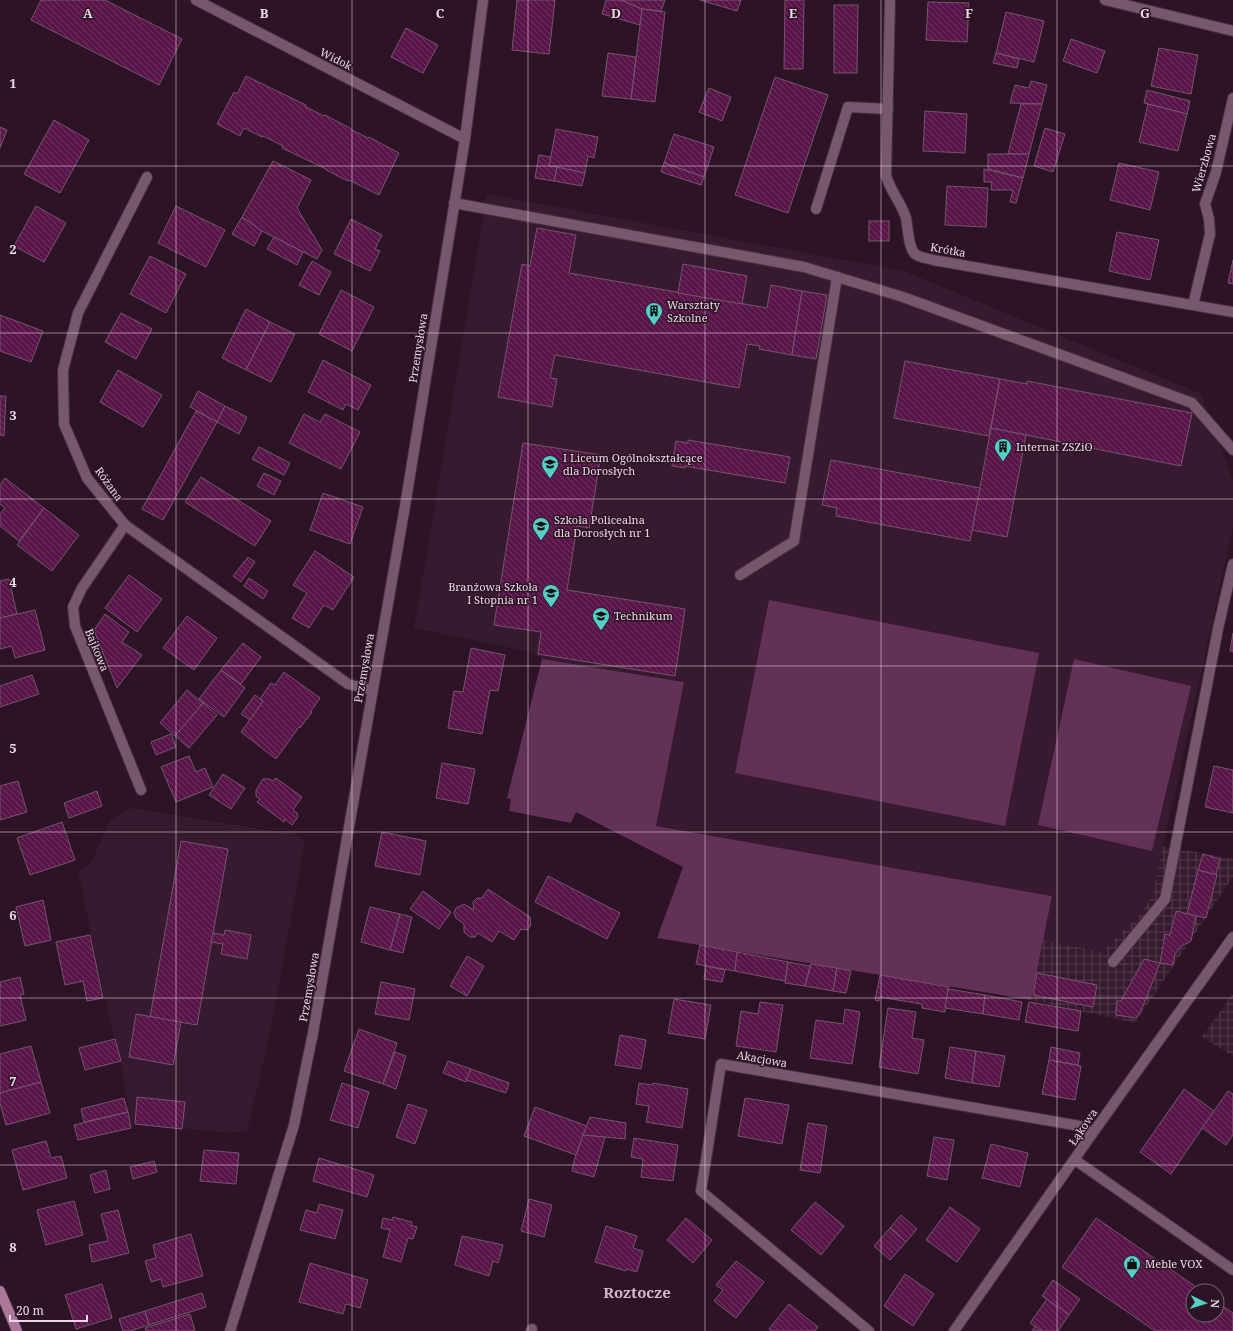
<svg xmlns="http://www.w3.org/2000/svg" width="1233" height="1331" viewBox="0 0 1233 1331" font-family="'Noto Serif',serif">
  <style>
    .built { fill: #381a30 }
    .industrial { fill: url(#industrial-grid) }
    .green { fill: #623155 }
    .building { fill: url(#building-back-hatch); stroke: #74566a }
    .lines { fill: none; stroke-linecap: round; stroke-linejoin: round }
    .lane-casing { stroke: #472f40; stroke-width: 12 }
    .street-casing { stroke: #472f40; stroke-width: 12 }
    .secondary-casing { stroke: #472f40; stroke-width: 12 }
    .lane { stroke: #77576d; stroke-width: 10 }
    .street { stroke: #77576d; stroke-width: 10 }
    .secondary { stroke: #ab789b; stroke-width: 10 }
    .grid { fill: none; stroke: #ebd9e5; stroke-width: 1; stroke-opacity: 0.55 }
    .labels { text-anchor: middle; stroke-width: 3; stroke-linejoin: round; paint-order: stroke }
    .street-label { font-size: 11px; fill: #ebd9e5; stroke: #2c1325 }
    .poi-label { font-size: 11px; fill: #ebd9e5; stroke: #2c1325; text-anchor: start }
    .district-label { font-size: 15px; font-weight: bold; fill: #d7b5cc; stroke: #2c1325 }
    .grid-label { font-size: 13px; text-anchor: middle; font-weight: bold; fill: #ebd9e5; stroke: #2c1325; stroke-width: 3; stroke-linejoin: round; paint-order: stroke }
  </style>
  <defs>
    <pattern id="industrial-grid" width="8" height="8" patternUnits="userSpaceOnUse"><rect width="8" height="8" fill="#381a30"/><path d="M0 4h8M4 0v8" fill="none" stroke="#553b4e"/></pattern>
    <pattern id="building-back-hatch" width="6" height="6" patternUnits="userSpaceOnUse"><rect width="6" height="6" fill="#591549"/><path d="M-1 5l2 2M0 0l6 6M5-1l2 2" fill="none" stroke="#713663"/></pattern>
  </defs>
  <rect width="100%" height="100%" fill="#2c1325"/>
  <g class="built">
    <polygon points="487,194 904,271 1201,394 1233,480 1233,527 1153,894 1140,915 1101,952 1043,940 1052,896 656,826 684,682 542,659 530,652 414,628"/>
    <polygon points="131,808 285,833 293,832 305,842 270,1033 247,1131 229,1133 131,1123 120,1058 104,996 78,870 90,865 111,819"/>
  </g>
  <g class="industrial">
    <polygon points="1163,846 1233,859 1233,877 1135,1023 1031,1000 1043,940 1101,952 1140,915 1153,894"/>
    <polygon points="1233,993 1233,1056 1202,1037"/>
  </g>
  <g class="green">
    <polygon points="769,600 1039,653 1005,826 735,773"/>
    <polygon points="542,659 684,682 656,826 1052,896 1031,1000 657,938 683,867 576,812 571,823 509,811 511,799 507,798"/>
    <polygon points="1074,659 1191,686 1152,851 1038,825"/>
  </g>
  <g class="building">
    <polygon points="41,0 105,0 182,39 159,85 31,20"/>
    <polygon points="517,0 555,0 549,54 512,50"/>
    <polygon points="606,0 621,0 642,9 640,25 602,14"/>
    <polygon points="621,0 665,0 661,11 642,9"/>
    <polygon points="700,0 741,0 737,11"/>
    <polygon points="785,0 804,0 803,69 784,69"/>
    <polygon points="928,2 969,3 967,42 926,40"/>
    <polygon points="834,5 858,5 857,73 834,73"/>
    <polygon points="642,9 665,12 655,102 631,99"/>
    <polygon points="1006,12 1044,21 1034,62 996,53"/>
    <polygon points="406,28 438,45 423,73 391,57"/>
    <polygon points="1071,39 1105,51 1097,73 1063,61"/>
    <polygon points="1159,48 1198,55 1191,94 1151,86"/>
    <polygon points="608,53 636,57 631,99 602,96"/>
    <polygon points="996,53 1019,59 1017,68 993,63"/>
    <polygon points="246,76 306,105 306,107 324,116 325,115 350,128 350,129 368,138 369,137 399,153 379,195 349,180 348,181 326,170 326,169 282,148 283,146 263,136 262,137 244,128 240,136 217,124 234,92 237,94"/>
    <polygon points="775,77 828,95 788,213 735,195"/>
    <polygon points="1031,81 1047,85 1042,104 1010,103 1015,85 1029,88"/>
    <polygon points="709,88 731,97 722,121 699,112"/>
    <polygon points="1147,90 1190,101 1187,114 1144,103"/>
    <polygon points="1021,104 1042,104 1029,154 1008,154"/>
    <polygon points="1148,104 1187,114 1178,151 1139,142"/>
    <polygon points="925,111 967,114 965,153 923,151"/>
    <polygon points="54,120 89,140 60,193 24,174"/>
    <polygon points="0,127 7,130 0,148"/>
    <polygon points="1045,128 1065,134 1053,172 1034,166"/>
    <polygon points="556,129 598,137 594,158 588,156 585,173 549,166"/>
    <polygon points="674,134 714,147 704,177 664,163"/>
    <polygon points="988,154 1029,154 1023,178 988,169"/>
    <polygon points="539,155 551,157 549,166 557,167 554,181 535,178"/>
    <polygon points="273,161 311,180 297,208 322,250 317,259 262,231 242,217"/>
    <polygon points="664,163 704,177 701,185 661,172"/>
    <polygon points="1119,163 1159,172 1150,210 1110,200"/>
    <polygon points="557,167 585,173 582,186 554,181"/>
    <polygon points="984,169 1023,178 1016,203 1010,202 1013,190 991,190 992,182 984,182"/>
    <polygon points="947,186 988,188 986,227 945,225"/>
    <polygon points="36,206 66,223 44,262 14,246"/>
    <polygon points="176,206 225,230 206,267 158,243"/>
    <polygon points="242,217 262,231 254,246 232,234"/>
    <polygon points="351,219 382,235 375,249 380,251 370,271 334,254"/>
    <rect x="869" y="221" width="20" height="20"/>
    <polygon points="537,228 576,235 569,273 767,308 771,285 802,291 792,355 759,349 760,346 747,344 739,388 555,355 550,378 557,379 552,407 498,397 522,264 530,266"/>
    <polygon points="1117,232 1159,240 1150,280 1109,271"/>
    <polygon points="274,237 303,252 297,265 267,249"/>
    <polygon points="150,256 186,274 166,313 130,294"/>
    <polygon points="1233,260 1233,284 1228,283"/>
    <polygon points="312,261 331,272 319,295 299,285"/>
    <polygon points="683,264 747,276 742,304 678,293"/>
    <polygon points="341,290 374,307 352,351 319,334"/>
    <polygon points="802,291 827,295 816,359 792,355"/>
    <polygon points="246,309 270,322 246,370 222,358"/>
    <polygon points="121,313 152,329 136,359 105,342"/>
    <polygon points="0,315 43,331 31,362 0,351"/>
    <polygon points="270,322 295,334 271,382 246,370"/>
    <polygon points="323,360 371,385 358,410 346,404 343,410 308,392"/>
    <polygon points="905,361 1000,379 989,436 894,418"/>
    <polygon points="118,370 162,395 143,427 100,402"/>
    <polygon points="1000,379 1027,384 1027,381 1192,413 1181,466 991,428"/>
    <polygon points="198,391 225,406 217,422 190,407"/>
    <polygon points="0,396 6,396 4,436 0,435"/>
    <polygon points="225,406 247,417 239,434 217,422"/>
    <polygon points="196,411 217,422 163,520 142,509"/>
    <polygon points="304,414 320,422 325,414 360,432 341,469 289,443"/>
    <polygon points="991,428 1026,435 1007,537 972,530"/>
    <polygon points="688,440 790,457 785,483 685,466 685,468 672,466 676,441 688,443"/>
    <polygon points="523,443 601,455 589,528 577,526 567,590 685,609 675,676 538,654 541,632 494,625"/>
    <polygon points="259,447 290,463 284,475 252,459"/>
    <polygon points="831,460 980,488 970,541 836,516 837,508 822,505"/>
    <polygon points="264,473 281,481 274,495 257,486"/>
    <polygon points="201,477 271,521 255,546 185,502"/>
    <polygon points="5,478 44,508 19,541 0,526 0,514 5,508 0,504 0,485"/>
    <polygon points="323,493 363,507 350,544 310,530"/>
    <polygon points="44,508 79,535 52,571 17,545"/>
    <polygon points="315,551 354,577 333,610 324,605 309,628 292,618 307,593 293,585"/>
    <polygon points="248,557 255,562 241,582 233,576"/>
    <polygon points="129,575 162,599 137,632 105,608"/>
    <polygon points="249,578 268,591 263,599 244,586"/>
    <polygon points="9,579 17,614 0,618 0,581"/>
    <polygon points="35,610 45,650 15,658 12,646 0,649 0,618"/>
    <polygon points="105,614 129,632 122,642 142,655 117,688 94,630"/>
    <polygon points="187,616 217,638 194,670 163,648"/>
    <polygon points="1233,633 1233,652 1230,651"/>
    <polygon points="243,643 261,657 241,684 221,670"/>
    <polygon points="471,648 505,655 498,691 490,690 482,734 448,728 454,691 463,692"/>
    <polygon points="221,670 245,688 224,717 199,699"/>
    <polygon points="284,672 320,698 311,711 312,712 300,728 299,727 276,759 241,732 263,701 260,699 271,683 275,685"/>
    <polygon points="32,675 39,694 0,707 0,686"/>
    <polygon points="187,690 203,703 175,736 160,723"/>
    <polygon points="255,695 263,701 250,720 241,714"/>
    <polygon points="203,703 217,715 189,748 175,736"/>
    <polygon points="171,734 176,747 156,755 151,742"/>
    <polygon points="189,756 196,772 205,768 213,787 176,802 161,767"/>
    <polygon points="442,763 475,769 468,804 436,798"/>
    <polygon points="1214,766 1233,770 1233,813 1205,807"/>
    <polygon points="223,774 245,788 231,809 209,795"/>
    <polygon points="276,778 302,797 293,810 297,813 298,817 292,825 285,819 284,822 257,802 260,799 256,796 256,790 263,779 269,779 273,781"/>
    <polygon points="18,781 27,812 0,820 0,786"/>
    <polygon points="97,791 102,806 69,818 64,803"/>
    <polygon points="62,822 75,860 30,875 17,838"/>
    <polygon points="382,832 426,841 420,875 375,866"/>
    <polygon points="181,841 228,849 197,1025 150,1017"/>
    <polygon points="1203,854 1220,859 1216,875 1198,870"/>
    <polygon points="1198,870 1217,875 1206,918 1187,914"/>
    <polygon points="548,876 620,913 607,939 535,902"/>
    <polygon points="488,889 530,917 531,925 527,930 521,929 514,940 499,931 492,942 478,933 475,937 470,937 464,932 464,924 456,918 454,913 456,908 464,904 474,910 473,902 477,898 482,898"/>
    <polygon points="423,891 451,912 439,929 410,909"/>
    <polygon points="43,900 51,940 25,946 16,907"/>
    <polygon points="370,907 400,914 390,950 361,942"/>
    <polygon points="1176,911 1196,916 1191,941 1181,946 1175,954 1173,965 1160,963 1165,934 1170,935"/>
    <polygon points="400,914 412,917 403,953 390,950"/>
    <polygon points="225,930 251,935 247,959 221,954 223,944 211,942 213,933 224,935"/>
    <polygon points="90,935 103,998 87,1001 83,981 65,985 56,942"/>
    <polygon points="700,945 737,952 735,971 696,964"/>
    <polygon points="737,952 788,962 785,981 735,971"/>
    <polygon points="467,956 484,966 467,996 450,986"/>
    <polygon points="1144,959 1160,963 1141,1011 1136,1018 1116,1015 1117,1001 1121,1001"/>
    <polygon points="788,962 810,966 805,986 785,983"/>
    <polygon points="811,964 837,968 833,991 805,986"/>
    <polygon points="706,966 725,970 722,982 704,979"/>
    <polygon points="837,968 851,971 846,993 833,991"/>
    <polygon points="1037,973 1097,985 1093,1007 1033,995"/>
    <polygon points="880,975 949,987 945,1012 922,1008 922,1004 879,997 879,1001 875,1000"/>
    <polygon points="20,977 24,994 20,995 26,1020 0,1026 0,987 1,987 0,982"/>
    <polygon points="381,982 415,989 409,1020 375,1014"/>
    <polygon points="948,989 985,995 983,1014 945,1008"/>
    <polygon points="985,995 1022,1002 1019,1020 983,1014"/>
    <polygon points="674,999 711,1005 705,1039 668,1033"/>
    <polygon points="760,1002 783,1005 776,1052 736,1046 741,1011 758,1014"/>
    <polygon points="1029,1002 1081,1011 1078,1031 1025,1022"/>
    <polygon points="888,1008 916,1012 912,1038 924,1040 918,1074 879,1067"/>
    <polygon points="845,1009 860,1012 852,1064 810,1058 816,1020 843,1024"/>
    <polygon points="136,1014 181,1022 173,1065 129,1057"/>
    <polygon points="359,1029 397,1043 383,1084 344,1071"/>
    <polygon points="620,1035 646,1040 641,1069 615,1065"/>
    <polygon points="115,1039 121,1061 85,1070 79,1048"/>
    <polygon points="31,1046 41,1082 0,1093 0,1054"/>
    <polygon points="950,1047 976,1051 972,1083 945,1078"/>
    <polygon points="1051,1047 1080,1053 1078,1065 1049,1060"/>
    <polygon points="976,1051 1005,1056 999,1087 972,1083"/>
    <polygon points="395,1052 406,1056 396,1089 383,1084"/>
    <polygon points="1049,1060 1081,1066 1075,1100 1042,1094"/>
    <polygon points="448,1061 471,1069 466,1082 443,1073"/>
    <polygon points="471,1069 509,1083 506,1093 466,1080"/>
    <polygon points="41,1082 50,1113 6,1125 0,1103 0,1093"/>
    <polygon points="342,1083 369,1092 358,1128 330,1120"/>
    <polygon points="639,1083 652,1085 653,1083 688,1089 682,1128 646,1122 649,1106 636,1104"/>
    <polygon points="1184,1089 1214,1111 1171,1174 1140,1152"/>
    <polygon points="1228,1091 1233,1094 1233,1135 1226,1145 1202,1128"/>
    <polygon points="137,1097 185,1102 182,1129 135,1124"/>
    <polygon points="124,1098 128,1112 84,1122 81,1109"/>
    <polygon points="745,1098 789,1105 782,1144 738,1136"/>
    <polygon points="408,1104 427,1110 415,1144 396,1137"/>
    <polygon points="535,1107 587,1126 576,1155 524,1136"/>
    <polygon points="128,1112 131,1128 78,1140 74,1125"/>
    <polygon points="590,1117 626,1123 625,1139 583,1135"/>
    <polygon points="808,1123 827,1126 820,1173 800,1170"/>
    <polygon points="583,1135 605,1137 594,1177 572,1171 574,1161"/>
    <polygon points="934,1137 954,1140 947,1180 927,1176"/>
    <polygon points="634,1138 678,1145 673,1181 641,1177 643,1159 631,1157"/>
    <polygon points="46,1141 51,1158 61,1156 67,1178 23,1190 12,1150"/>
    <polygon points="991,1144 1028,1153 1020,1187 982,1178"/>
    <polygon points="204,1150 239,1153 236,1184 200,1181"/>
    <polygon points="319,1158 374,1175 367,1197 313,1181"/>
    <polygon points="154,1161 157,1172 133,1179 130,1167"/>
    <polygon points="106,1170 110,1189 95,1193 90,1175"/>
    <polygon points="529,1199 552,1205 544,1237 521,1231"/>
    <polygon points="74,1201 83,1235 46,1245 37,1210"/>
    <polygon points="815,1202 844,1226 821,1255 791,1230"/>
    <polygon points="319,1204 343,1210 335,1239 300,1230 306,1210 317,1213"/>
    <polygon points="950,1207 980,1229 957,1262 926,1240"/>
    <polygon points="118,1210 129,1253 92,1262 89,1245 108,1241 101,1214"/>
    <polygon points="901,1215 917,1229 906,1242 890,1228"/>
    <polygon points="393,1217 412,1222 411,1225 417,1227 413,1239 408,1238 401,1262 383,1257 390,1230 381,1228 383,1218 392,1220"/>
    <polygon points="686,1218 712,1240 693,1263 667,1240"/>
    <polygon points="1096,1218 1202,1291 1193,1291 1193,1315 1217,1315 1217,1302 1233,1313 1233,1331 1155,1331 1062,1267"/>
    <polygon points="606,1226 637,1236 633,1248 643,1251 637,1272 627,1269 626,1271 595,1262"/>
    <polygon points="890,1228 906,1242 890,1260 874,1246"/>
    <polygon points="191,1234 203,1276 163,1287 161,1279 151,1282 145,1261 156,1258 153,1245"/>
    <polygon points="462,1236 503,1245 498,1263 493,1261 489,1276 455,1265"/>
    <polygon points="736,1261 764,1282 736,1318 714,1301 723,1290 716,1285"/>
    <polygon points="310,1263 368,1280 360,1308 346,1304 343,1314 299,1302"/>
    <polygon points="905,1274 934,1294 913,1326 884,1306"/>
    <polygon points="1053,1280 1080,1299 1069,1315 1042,1296"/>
    <polygon points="102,1284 112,1318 76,1329 65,1295"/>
    <polygon points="202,1293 206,1307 149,1325 145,1311"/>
    <polygon points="1047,1299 1069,1315 1058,1331 1042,1331 1030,1323"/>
    <polygon points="789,1304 818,1327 815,1331 771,1331 769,1329"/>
    <polygon points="145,1311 149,1325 130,1331 123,1331 119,1319"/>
    <polygon points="190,1314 195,1330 191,1331 146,1331 145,1328"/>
    <polygon points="1035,1326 1042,1331 1032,1331"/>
  </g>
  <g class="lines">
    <defs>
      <g id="lane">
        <polyline points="454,203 804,267 903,297 1192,403 1233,450"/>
        <polyline points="816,209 848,107 888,109"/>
        <polyline points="740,575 794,541 837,277"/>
        <polyline points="1113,962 1165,899 1219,624 1233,564"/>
      </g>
      <g id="street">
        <polyline points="196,0 465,139"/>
        <path d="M 890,0 L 886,175 C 890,191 901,202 906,218 C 908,227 908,247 915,254 C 920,258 927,258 933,260 L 1233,312"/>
        <polyline points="1105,0 1233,31"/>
        <polyline points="147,177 78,313 63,370 64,424 87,478 125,525 348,684 372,690"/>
        <polyline points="1193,305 1210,234 1209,219 1205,204 1216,172 1233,98"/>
        <polyline points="125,525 82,588 73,607 75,626 141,790"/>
        <polyline points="1075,1160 1233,1270"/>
        <polyline points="230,1331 294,1125 313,1033 405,506 465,139 483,0"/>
        <polyline points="531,1331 532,1329"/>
        <polyline points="869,1331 701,1191 721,1064 1080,1126 1092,1134"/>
        <polyline points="954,1331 1092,1134 1233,937"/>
      </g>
      <polyline id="secondary" points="0,1291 17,1331"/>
    </defs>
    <use href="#lane" class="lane-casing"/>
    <use href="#street" class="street-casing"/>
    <use href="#secondary" class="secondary-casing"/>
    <use href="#lane" class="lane"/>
    <use href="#street" class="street"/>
    <use href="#secondary" class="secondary"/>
  </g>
  <path class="grid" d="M 176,0 L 176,1331M 352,0 L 352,1331M 528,0 L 528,1331M 705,0 L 705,1331M 881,0 L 881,1331M 1057,0 L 1057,1331M 0,166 L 1233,166M 0,333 L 1233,333M 0,499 L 1233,499M 0,666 L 1233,666M 0,832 L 1233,832M 0,998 L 1233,998M 0,1165 L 1233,1165"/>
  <defs>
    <symbol id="building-pin" viewBox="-11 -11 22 30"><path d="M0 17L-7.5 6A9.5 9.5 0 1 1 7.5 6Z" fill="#55cec5" stroke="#2c1325"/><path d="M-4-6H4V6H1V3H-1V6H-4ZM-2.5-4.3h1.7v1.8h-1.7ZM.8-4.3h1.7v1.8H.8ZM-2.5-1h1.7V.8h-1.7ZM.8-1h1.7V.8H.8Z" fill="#111"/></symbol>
    <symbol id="school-pin" viewBox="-11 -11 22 30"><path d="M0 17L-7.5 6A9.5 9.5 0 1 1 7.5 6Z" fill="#55cec5" stroke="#2c1325"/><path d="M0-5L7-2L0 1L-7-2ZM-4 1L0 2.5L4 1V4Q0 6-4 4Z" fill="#111"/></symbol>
    <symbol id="university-pin" viewBox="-11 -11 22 30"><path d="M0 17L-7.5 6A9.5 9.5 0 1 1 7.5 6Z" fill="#55cec5" stroke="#2c1325"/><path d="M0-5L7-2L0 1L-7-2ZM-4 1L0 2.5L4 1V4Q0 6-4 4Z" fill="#111"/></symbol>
    <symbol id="shop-pin" viewBox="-11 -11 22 30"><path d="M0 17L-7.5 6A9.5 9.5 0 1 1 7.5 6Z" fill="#55cec5" stroke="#2c1325"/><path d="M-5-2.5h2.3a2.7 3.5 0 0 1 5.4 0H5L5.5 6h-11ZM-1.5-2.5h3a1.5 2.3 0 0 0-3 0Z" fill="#111"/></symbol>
  </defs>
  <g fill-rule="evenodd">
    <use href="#building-pin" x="644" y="301" width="20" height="27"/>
    <use href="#building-pin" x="993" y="437" width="20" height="27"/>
    <use href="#school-pin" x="540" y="454" width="20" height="27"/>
    <use href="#university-pin" x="531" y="516" width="20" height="27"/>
    <use href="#school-pin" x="541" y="583" width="20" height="27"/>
    <use href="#school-pin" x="591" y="606" width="20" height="27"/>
    <use href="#shop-pin" x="1122" y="1254" width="20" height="27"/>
  </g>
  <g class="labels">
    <g class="street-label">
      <text transform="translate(336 59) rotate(27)" y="4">Widok</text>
      <text transform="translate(1204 163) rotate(-74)" y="4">Wierzbowa</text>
      <text transform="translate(948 250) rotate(10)" y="4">Krótka</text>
      <text transform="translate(418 348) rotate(-81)" y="4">Przemysłowa</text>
      <text transform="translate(109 484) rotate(54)" y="4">Różana</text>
      <text transform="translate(97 650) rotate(68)" y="4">Bajkowa</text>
      <text transform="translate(364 668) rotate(-80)" y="4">Przemysłowa</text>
      <text transform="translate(309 987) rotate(-80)" y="4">Przemysłowa</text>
      <text transform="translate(762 1059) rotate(10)" y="4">Akacjowa</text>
      <text transform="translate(1083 1127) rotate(-56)" y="4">Łąkowa</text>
    </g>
    <g class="poi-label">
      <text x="667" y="309">Warsztaty<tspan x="667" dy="13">Szkolne</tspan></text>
      <text x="1016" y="451">Internat ZSZiO</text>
      <text x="563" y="462">I Liceum Ogólnokształcące<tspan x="563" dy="13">dla Dorosłych</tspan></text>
      <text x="554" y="524">Szkoła Policealna<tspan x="554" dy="13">dla Dorosłych nr 1</tspan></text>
      <text x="538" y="591" text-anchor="end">Branżowa Szkoła<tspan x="538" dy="13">I Stopnia nr 1</tspan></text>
      <text x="614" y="620">Technikum</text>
      <text x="1145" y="1268">Meble VOX</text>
    </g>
    <g class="district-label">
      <text x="637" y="1298">Roztocze</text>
    </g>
  </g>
  <g class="grid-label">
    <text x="88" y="18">A</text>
    <text x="264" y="18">B</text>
    <text x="440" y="18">C</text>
    <text x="616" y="18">D</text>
    <text x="793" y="18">E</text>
    <text x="969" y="18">F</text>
    <text x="1145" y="18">G</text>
    <text x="13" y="88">1</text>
    <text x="13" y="254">2</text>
    <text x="13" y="420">3</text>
    <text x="13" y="587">4</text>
    <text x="13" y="753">5</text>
    <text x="13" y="920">6</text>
    <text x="13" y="1086">7</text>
    <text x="13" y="1252">8</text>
  </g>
  <g transform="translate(1205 1303) rotate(94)"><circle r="19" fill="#2c1325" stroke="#786272"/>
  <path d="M0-3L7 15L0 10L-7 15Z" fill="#55cec5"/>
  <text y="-6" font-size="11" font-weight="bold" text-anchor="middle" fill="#ebd9e5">N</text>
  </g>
  <path d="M10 1315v6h77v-6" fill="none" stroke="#ebd9e5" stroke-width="2"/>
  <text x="16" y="1315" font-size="12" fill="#ebd9e5" stroke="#2c1325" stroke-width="3" paint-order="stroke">20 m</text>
</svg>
